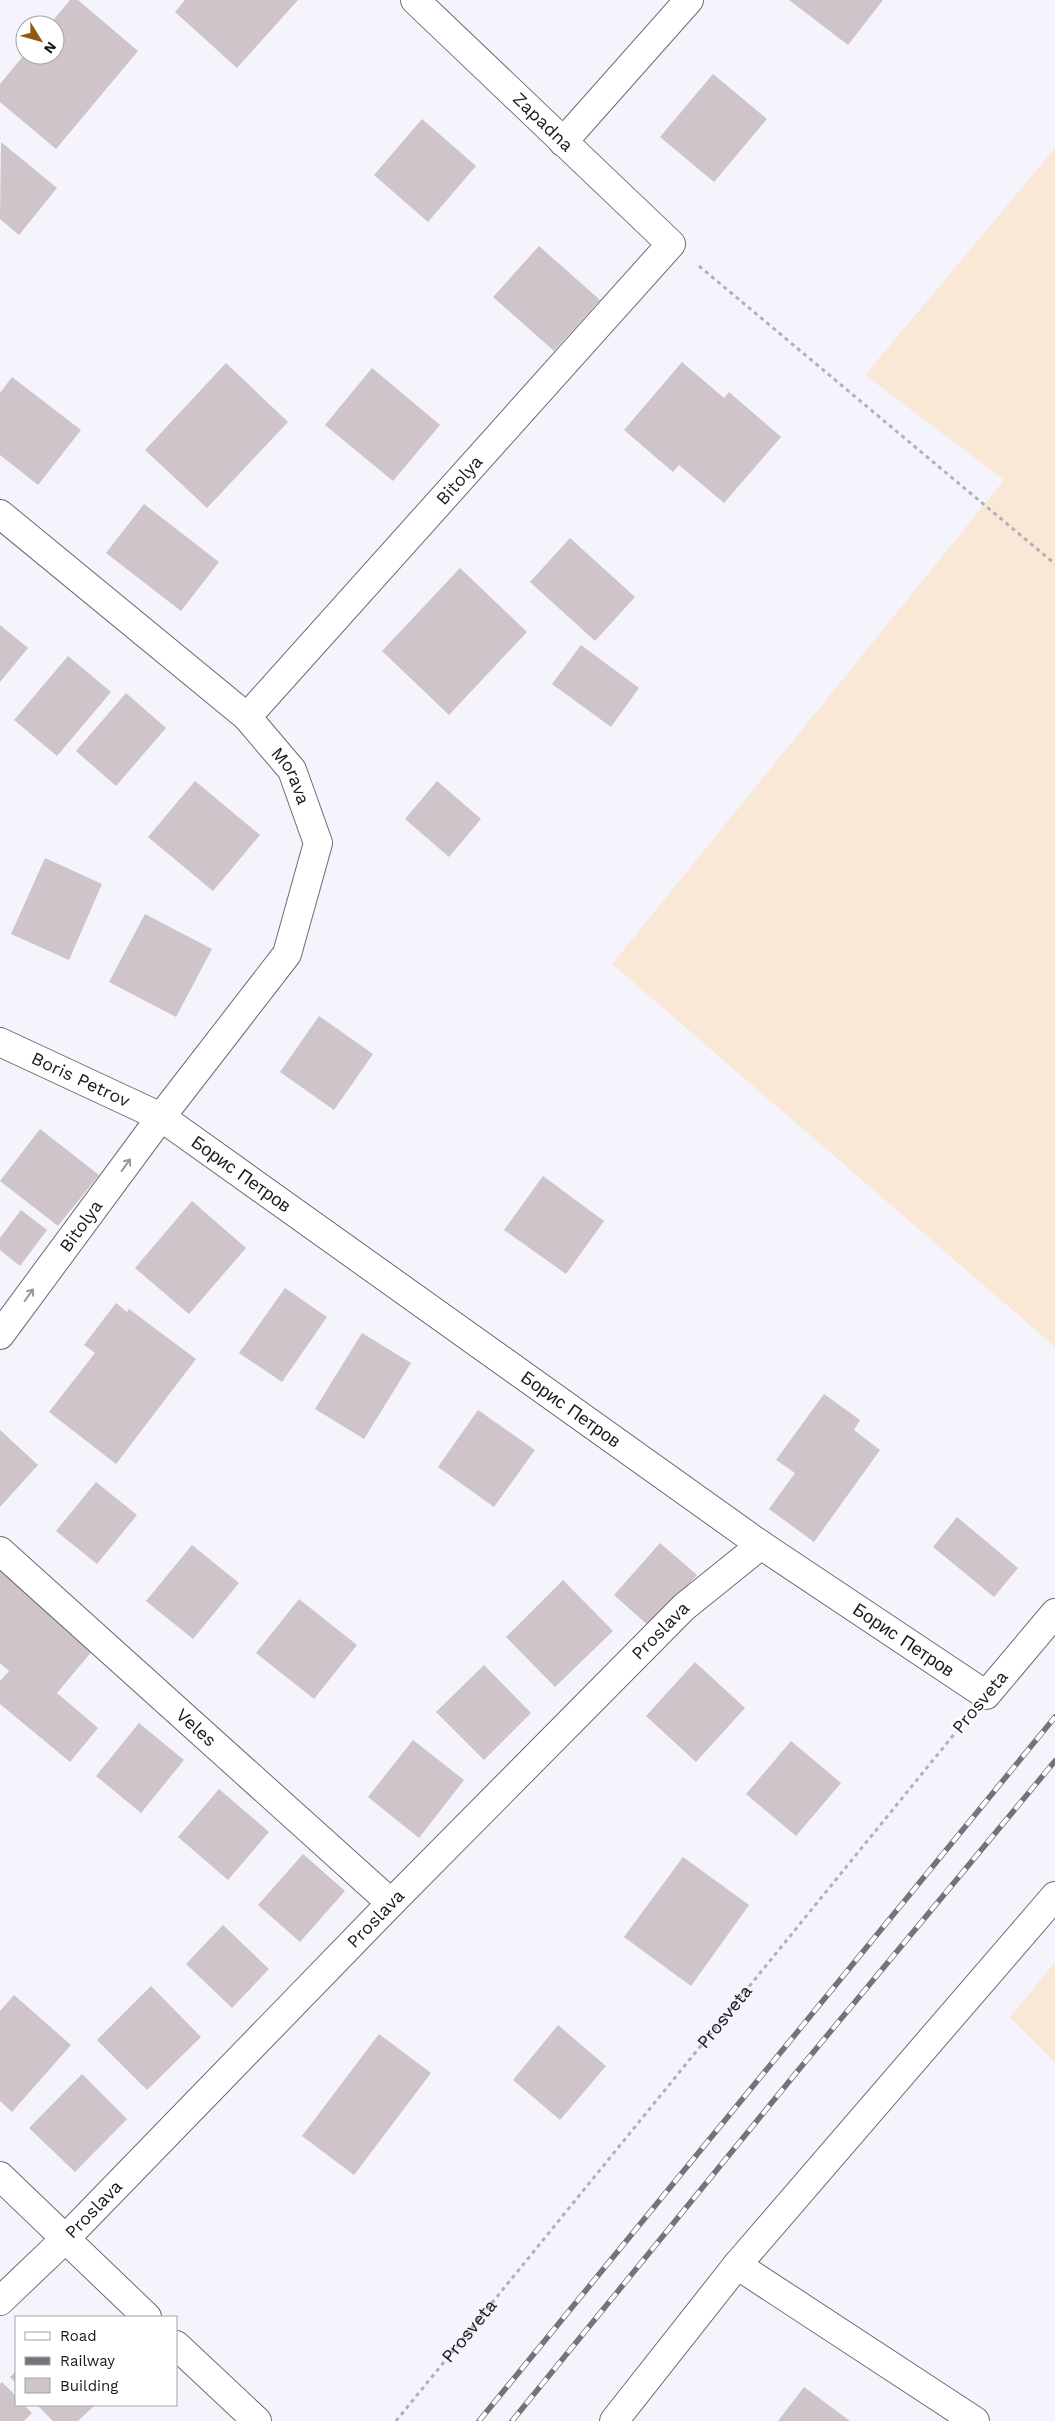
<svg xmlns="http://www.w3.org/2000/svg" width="1055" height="2421" viewBox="0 0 1055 2421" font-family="'Work Sans',sans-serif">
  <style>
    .industrial { fill: #fae8d7 }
    .building { fill: #cec4c9 }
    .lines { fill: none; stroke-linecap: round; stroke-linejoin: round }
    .minor-casing { stroke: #6c6c74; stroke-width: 30 }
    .path { stroke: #b2b1b8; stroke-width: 3; stroke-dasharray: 4 4; stroke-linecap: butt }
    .minor { stroke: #fff; stroke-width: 28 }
    .rail-casing { stroke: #747379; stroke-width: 5.5 }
    .rail { stroke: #fff; stroke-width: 4; stroke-dasharray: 11; stroke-linecap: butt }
    .oneway { stroke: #989899 }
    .labels { text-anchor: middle; stroke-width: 4.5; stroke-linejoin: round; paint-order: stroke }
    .street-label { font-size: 18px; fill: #1a191d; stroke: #fff }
  </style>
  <rect width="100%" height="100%" fill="#f5f4fd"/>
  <g class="industrial">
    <polygon points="1055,148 1055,1347 612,964 1004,480 865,375"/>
    <polygon points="1055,1962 1055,2062 1010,2017"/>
  </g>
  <g class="building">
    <polygon points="70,0 78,0 138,51 56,149 0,102 0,84 24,55 55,55 55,25 49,25"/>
    <polygon points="185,0 298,0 237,68 175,12"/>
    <polygon points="789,0 883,0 848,45"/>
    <polygon points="713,74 767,119 714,182 660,137"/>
    <polygon points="422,119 476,166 428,222 374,175"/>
    <polygon points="1,142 57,188 19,235 0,219"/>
    <polygon points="539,246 600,300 554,351 493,297"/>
    <polygon points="682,362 724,398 729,392 781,437 724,503 679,465 673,472 624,430"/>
    <polygon points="226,363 288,422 207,508 145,450"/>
    <polygon points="372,368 440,425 393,481 325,425"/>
    <polygon points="12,377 81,430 38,485 0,455 0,393"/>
    <polygon points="144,504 219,562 181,611 106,553"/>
    <polygon points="570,538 635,597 595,641 530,582"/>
    <polygon points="460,568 527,632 449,715 382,651"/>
    <polygon points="0,625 28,648 0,682"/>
    <polygon points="581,645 639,688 611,727 552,684"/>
    <polygon points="68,656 111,692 57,756 14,720"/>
    <polygon points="126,693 166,728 116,786 76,751"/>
    <polygon points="195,781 260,835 213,891 148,837"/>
    <polygon points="437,781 481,819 449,857 405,819"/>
    <polygon points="45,858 102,884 69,960 11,934"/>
    <polygon points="145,914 212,949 176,1017 109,982"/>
    <polygon points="319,1016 373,1054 334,1110 280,1072"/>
    <polygon points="40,1129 99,1175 58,1226 0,1181"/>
    <polygon points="543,1176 604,1221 566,1274 504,1230"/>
    <polygon points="192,1201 246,1248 189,1314 135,1268"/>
    <polygon points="21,1210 47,1230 20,1266 0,1250 0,1238"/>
    <polygon points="285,1288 327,1317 282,1382 239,1353"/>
    <polygon points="116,1303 127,1312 129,1309 196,1359 116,1464 49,1412 95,1353 84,1345"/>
    <polygon points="362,1333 411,1363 364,1439 315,1409"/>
    <polygon points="824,1394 860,1420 854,1430 880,1450 814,1542 769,1509 795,1473 776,1460"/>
    <polygon points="478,1410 535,1450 494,1507 438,1467"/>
    <polygon points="0,1430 38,1465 0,1507"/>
    <polygon points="96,1482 137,1515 97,1564 56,1531"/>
    <polygon points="957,1517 1018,1568 994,1597 933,1547"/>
    <polygon points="660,1543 697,1575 650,1627 614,1595"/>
    <polygon points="192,1545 239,1583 193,1639 146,1601"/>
    <polygon points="0,1571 93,1650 57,1693 98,1728 70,1762 0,1704 0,1681 9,1671 0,1663"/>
    <polygon points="563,1580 613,1631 555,1687 506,1637"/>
    <polygon points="299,1599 357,1645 314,1699 256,1653"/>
    <polygon points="695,1662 745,1708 696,1762 646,1716"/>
    <polygon points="484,1665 531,1713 484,1760 436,1712"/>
    <polygon points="139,1723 184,1760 141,1813 96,1776"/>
    <polygon points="413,1740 464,1780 419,1838 368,1797"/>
    <polygon points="791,1741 841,1783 796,1836 746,1794"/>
    <polygon points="219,1789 269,1832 228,1880 178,1837"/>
    <polygon points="303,1854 345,1891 300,1942 258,1905"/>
    <polygon points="683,1857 749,1905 691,1986 624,1937"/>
    <polygon points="223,1925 269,1969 232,2008 186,1964"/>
    <polygon points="151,1986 201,2037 147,2090 97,2040"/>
    <polygon points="14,1995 71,2045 12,2112 0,2101 0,2011"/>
    <polygon points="558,2025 606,2066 560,2120 513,2080"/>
    <polygon points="379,2034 431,2073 354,2175 302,2136"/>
    <polygon points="82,2074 127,2119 75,2172 29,2128"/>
    <polygon points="16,2371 16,2383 10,2377"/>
    <polygon points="2,2382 16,2396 16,2405 24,2405 32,2413 24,2421 0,2421 0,2384"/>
    <polygon points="804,2387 850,2421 778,2421"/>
    <polygon points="37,2405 95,2405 78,2421 53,2421"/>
  </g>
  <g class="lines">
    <defs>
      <g id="minor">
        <polyline points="563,142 689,0"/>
        <path id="s2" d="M 0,514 L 247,717 L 292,770 L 318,843 L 287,954 L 161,1117 L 0,1335"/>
        <path id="s3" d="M 247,717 L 671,244 L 415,0"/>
        <path id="s4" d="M 0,1042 L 161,1117 L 761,1545 L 986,1695 L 1055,1613"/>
        <path id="s5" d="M 0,1551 L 391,1903"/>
        <polyline points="0,2176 147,2317"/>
        <polyline points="737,2265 975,2421"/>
        <path id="s6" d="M 0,2301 L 64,2240 L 391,1903 L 684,1607 L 761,1545"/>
        <polyline points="176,2345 257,2421"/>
        <polyline points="614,2421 737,2265 1055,1896"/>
      </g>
    </defs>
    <use href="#minor" class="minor-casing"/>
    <g class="path">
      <polyline points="699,266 1055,564"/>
      <path id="s1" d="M 396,2421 L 964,1722"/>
    </g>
    <use href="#minor" class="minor"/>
    <defs>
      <g id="rail">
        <polyline points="479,2421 1055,1717"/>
        <polyline points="512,2421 796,2073 1055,1761"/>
      </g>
    </defs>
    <use href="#rail" class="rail-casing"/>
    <use href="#rail" class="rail"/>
  </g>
  <defs><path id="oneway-shaft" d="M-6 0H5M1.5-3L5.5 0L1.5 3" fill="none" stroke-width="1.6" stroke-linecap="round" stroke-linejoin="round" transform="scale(1.25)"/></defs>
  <g class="oneway">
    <use href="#oneway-shaft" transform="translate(126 1165) rotate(-54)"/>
    <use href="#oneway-shaft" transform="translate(29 1295) rotate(-54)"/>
  </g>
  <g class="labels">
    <g class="street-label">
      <text transform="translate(543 122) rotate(44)" y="6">Zapadna</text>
      <text dy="6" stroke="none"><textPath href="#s3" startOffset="318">Bitolya</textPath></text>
      <text dy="6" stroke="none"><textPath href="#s2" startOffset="394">Morava</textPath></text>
      <text dy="6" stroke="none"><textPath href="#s4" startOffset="89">Boris Petrov</textPath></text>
      <text dy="6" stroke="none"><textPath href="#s4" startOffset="276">Борис Петров</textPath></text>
      <text transform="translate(81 1226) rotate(-54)" y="6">Bitolya</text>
      <text dy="6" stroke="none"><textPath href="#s4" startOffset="681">Борис Петров</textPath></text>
      <text dy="6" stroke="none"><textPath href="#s6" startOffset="941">Proslava</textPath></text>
      <text dy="6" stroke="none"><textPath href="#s4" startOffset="1086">Борис Петров</textPath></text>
      <text transform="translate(980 1702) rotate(-50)" y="6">Prosveta</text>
      <text dy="6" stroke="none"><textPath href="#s5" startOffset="264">Veles</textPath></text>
      <text dy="6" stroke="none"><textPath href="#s6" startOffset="536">Proslava</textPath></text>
      <text dy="6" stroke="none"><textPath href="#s1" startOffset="521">Prosveta</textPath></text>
      <text dy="6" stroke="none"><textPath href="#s6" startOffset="131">Proslava</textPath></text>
      <text dy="6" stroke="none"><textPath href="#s1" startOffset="116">Prosveta</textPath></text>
    </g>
  </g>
  <rect x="15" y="2316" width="162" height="90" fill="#ffffff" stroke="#a3a3a5"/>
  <rect x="25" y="2332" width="25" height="8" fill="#ffffff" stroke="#a3a3a5"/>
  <text x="60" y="2341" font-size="15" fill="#1a191d">Road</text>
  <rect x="25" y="2357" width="25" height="8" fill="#747379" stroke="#a3a3a5"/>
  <text x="60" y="2366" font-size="15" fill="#1a191d">Railway</text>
  <rect x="25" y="2378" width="25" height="15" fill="#cec4c9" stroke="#a3a3a5"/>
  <text x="60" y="2391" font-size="15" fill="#1a191d">Building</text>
  <g transform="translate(40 40) rotate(127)"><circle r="24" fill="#ffffff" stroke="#a3a3a5"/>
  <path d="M0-4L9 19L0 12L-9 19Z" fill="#915814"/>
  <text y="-8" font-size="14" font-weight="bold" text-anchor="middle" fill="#1a191d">N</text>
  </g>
</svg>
